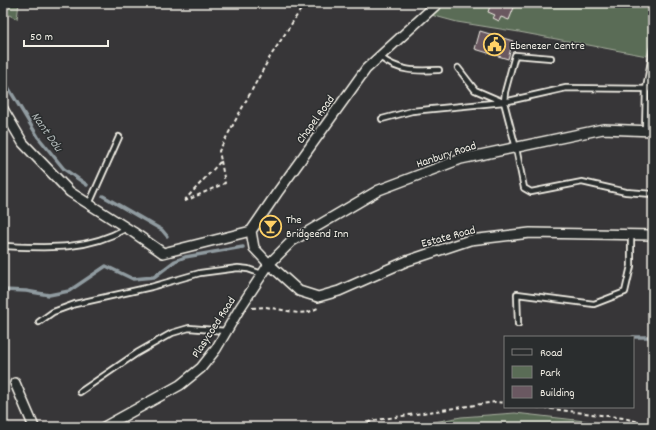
<svg xmlns="http://www.w3.org/2000/svg" width="656" height="430" viewBox="0 0 656 430" font-family="Dekko,sans-serif">
  <style>
    .green { fill: #5a6c56; stroke: #a7ae9f }
    .lines { fill: none; stroke-linecap: round; stroke-linejoin: round }
    .stream { stroke: #909ba0; stroke-width: 3.5 }
    .building { fill: #6a5861; stroke: #f4f1e8 }
    .lane-casing { stroke: #f4f1e8; stroke-width: 8 }
    .street-casing { stroke: #f4f1e8; stroke-width: 12 }
    .path { stroke: #f4f1e8; stroke-width: 2; stroke-dasharray: 4 3; stroke-linecap: butt }
    .lane { stroke: #2a2d2e; stroke-width: 4.5 }
    .street { stroke: #2a2d2e; stroke-width: 9 }
    .labels { text-anchor: middle; stroke-width: 3; stroke-linejoin: round; paint-order: stroke }
    .poi-label { font-size: 12px; fill: #f4f1e8; stroke: #2a2d2e; text-anchor: start }
    .street-label { font-size: 12px; fill: #f4f1e8; stroke: #2a2d2e }
    .water-label { font-size: 13px; font-style: italic; fill: #b1b8b8; stroke: #2a2d2e }
  </style>
  <rect width="100%" height="100%" fill="#373638"/>
  <filter id="ink" filterUnits="userSpaceOnUse"><feTurbulence type="fractalNoise" baseFrequency=".025" numOctaves="2"/><feDisplacementMap in="SourceGraphic" scale="8" xChannelSelector="R" yChannelSelector="G"/><feConvolveMatrix kernelMatrix="1 2 1 2 8 2 1 2 1" color-interpolation-filters="sRGB"/></filter>
  <g filter="url(#ink)">
    <g class="green">
      <polygon points="3,3 19,3 17,19 3,12"/>
      <polygon points="445,3 653,3 653,33 647,56 519,32 457,22 431,15"/>
      <polygon points="515,413 637,427 408,427 461,417"/>
    </g>
    <g class="lines">
      <g class="stream">
        <polyline points="3,79 38,137 64,169 87,185"/>
        <polyline points="103,196 162,230 167,236"/>
        <polyline points="3,290 26,291 49,295 69,291 106,266 133,279 154,277 175,261 185,257 243,247"/>
        <polyline points="633,337 653,337"/>
      </g>
    </g>
    <g class="building">
      <polygon points="491,3 510,3 515,5 509,20 501,17 499,21 493,18 495,15 488,12"/>
      <polygon points="480,31 513,41 508,59 475,49"/>
    </g>
    <g class="lines">
      <defs>
        <g id="lane">
          <path d="M 380,57 C 399,72 416,71 439,70"/>
          <polyline points="551,58 515,55 505,92 504,102 516,148 524,188 531,192 582,182 626,192 653,194"/>
          <polyline points="458,68 475,90 503,102"/>
          <polyline points="382,119 412,111 504,102 566,88 653,89"/>
          <polyline points="645,131 646,89 653,49"/>
          <polyline points="89,204 119,137"/>
          <path d="M 3,246 C 48,248 86,251 127,228"/>
          <polyline points="39,322 53,312 75,304 151,287 200,273 238,268 248,269 262,274"/>
          <polyline points="518,324 517,294 594,304 625,292 631,266 631,235"/>
          <polyline points="80,392 137,353 172,333 189,328 226,331"/>
        </g>
        <g id="street">
          <polyline points="438,3 366,69 277,193 251,231 254,248 269,264 299,291 318,297 339,291 407,261 470,240 530,233 653,235"/>
          <polyline points="3,109 23,143 70,192 133,232 163,253 251,231"/>
          <polyline points="15,383 34,427"/>
          <polyline points="104,427 180,385 201,368 216,349 240,308 269,264 292,241 379,190 461,159 603,129 653,131"/>
        </g>
      </defs>
      <use href="#lane" class="lane-casing"/>
      <use href="#street" class="street-casing"/>
      <g class="path">
        <polyline points="221,161 225,183 183,202 221,161 219,151 241,110 270,57 305,3"/>
        <polyline points="252,308 266,307 298,313 309,312 320,307"/>
        <polyline points="536,407 624,418 653,426"/>
        <polyline points="354,427 376,420 495,402 505,403"/>
      </g>
      <use href="#lane" class="lane"/>
      <use href="#street" class="street"/>
    </g>
  </g>
  <defs>
    <symbol id="civic-ring" viewBox="-11 -11 22 22"><circle r="9.5" fill="#2a2d2e" stroke="#ffd166" stroke-width="1.5"/><path d="M-.6-6.5H3V-4.5H.6V-3L4-1V1h2V6H-6V1h2V-1L-.6-3ZM-1.2 2.5V6h2.4V2.5Z" fill="#ffd166"/></symbol>
    <symbol id="bar-ring" viewBox="-11 -11 22 22"><circle r="9.5" fill="#2a2d2e" stroke="#ffd166" stroke-width="1.5"/><path d="M-6-5H6L.8 .8V4.5H3.5V6h-7V4.5H-.8V.8Z" fill="#ffd166"/></symbol>
  </defs>
  <g fill-rule="evenodd">
    <use href="#civic-ring" x="482" y="32" width="25" height="25"/>
    <use href="#bar-ring" x="258" y="214" width="25" height="25"/>
  </g>
  <g class="labels">
    <g class="poi-label">
      <text x="510" y="49">Ebenezer Centre</text>
      <text x="286" y="223">The<tspan x="286" dy="14">Bridgeend Inn</tspan></text>
    </g>
    <g class="street-label">
      <text transform="translate(315 119) rotate(-54)" y="4">Chapel Road</text>
      <text transform="translate(446 154) rotate(-18)" y="4">Hanbury Road</text>
      <text transform="translate(448 236) rotate(-15)" y="4">Estate Road</text>
      <text transform="translate(213 327) rotate(-57)" y="4">Plasycoed Road</text>
    </g>
    <g class="water-label">
      <text transform="translate(48 131) rotate(55)" y="5">Nant Ddu</text>
    </g>
  </g>
  <rect width="656" height="430" fill="none" stroke="#2a2d2e" stroke-width="16"/>
  <rect x="8" y="8" width="640" height="414" fill="none" stroke="#f4f1e8" stroke-width="1.5" filter="url(#ink)"/>
  <rect x="504" y="336" width="130" height="72" fill="#2a2d2e" stroke="#7b7b78"/>
  <rect x="512" y="349" width="20" height="6" fill="#2a2d2e" stroke="#7b7b78"/>
  <text x="540" y="356" font-size="12" fill="#f4f1e8">Road</text>
  <rect x="512" y="366" width="20" height="12" fill="#5a6c56" stroke="#7b7b78"/>
  <text x="540" y="376" font-size="12" fill="#f4f1e8">Park</text>
  <rect x="512" y="386" width="20" height="12" fill="#6a5861" stroke="#7b7b78"/>
  <text x="540" y="396" font-size="12" fill="#f4f1e8">Building</text>
  <path d="M24 40v6h84v-6" fill="none" stroke="#f4f1e8" stroke-width="2"/>
  <text x="30" y="40" font-size="12" fill="#f4f1e8" stroke="#2a2d2e" stroke-width="3" paint-order="stroke">50 m</text>
</svg>
